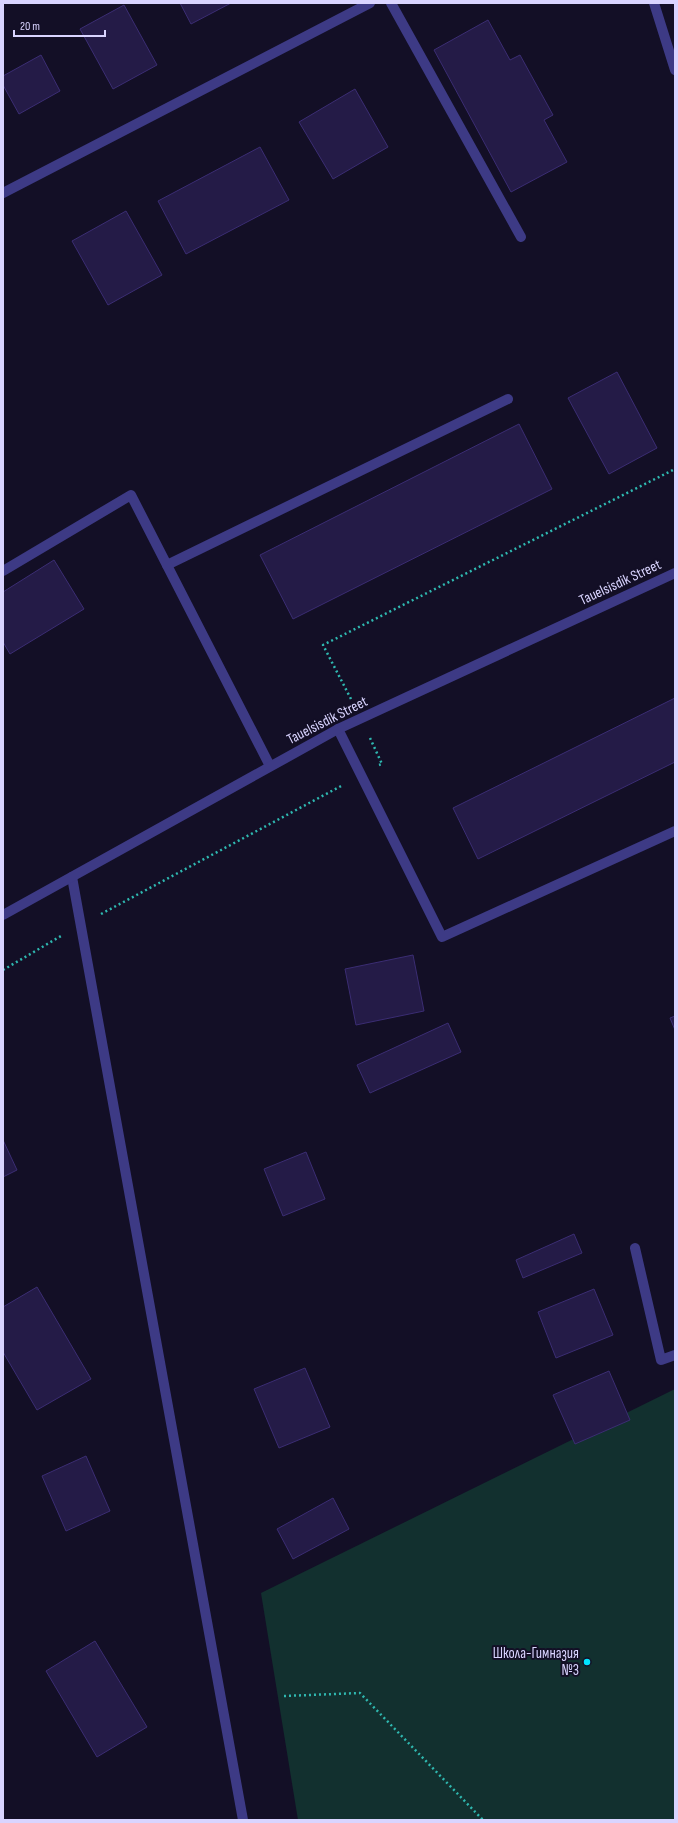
<svg xmlns="http://www.w3.org/2000/svg" width="678" height="1823" viewBox="0 0 678 1823" font-family="'Sofia Sans Condensed',sans-serif">
  <style>
    .green { fill: #12302f }
    .building { fill: #241b47; stroke: #3b2d73 }
    .lines { fill: none; stroke-linecap: round; stroke-linejoin: round }
    .path { stroke: #2fb8b0; stroke-width: 2.5; stroke-dasharray: 2 3; stroke-linecap: butt }
    .service { stroke: #3d3a85; stroke-width: 10 }
    .minor { stroke: #3d3a85; stroke-width: 10 }
    .tertiary { stroke: #3d3a85; stroke-width: 10 }
    .poi-dot { fill: #00e5ff; stroke: #130f26; stroke-width: 1.5 }
    .labels { text-anchor: middle; stroke-width: 4; stroke-linejoin: round; paint-order: stroke }
    .street-label { font-size: 15px; fill: #d9d4ff; stroke: #130f26 }
    .poi-label { font-size: 15px; fill: #d9d4ff; stroke: #130f26; text-anchor: end }
  </style>
  <rect width="100%" height="100%" fill="#130f26"/>
  <polygon class="green" points="675,1389 675,1820 298,1820 261,1593"/>
  <g class="building">
    <polygon points="180,3 231,3 191,24"/>
    <polygon points="124,5 157,65 113,89 80,29"/>
    <polygon points="488,20 510,60 520,55 553,115 544,120 567,162 511,192 434,50"/>
    <polygon points="41,55 60,91 19,114 3,85 3,76"/>
    <polygon points="355,89 388,147 333,179 299,122"/>
    <polygon points="260,147 289,200 186,254 158,201"/>
    <polygon points="126,211 162,275 108,305 72,241"/>
    <polygon points="617,372 657,448 609,474 568,398"/>
    <polygon points="519,424 552,489 293,619 260,555"/>
    <polygon points="54,560 84,609 10,654 3,642 3,592"/>
    <polygon points="675,698 675,762 478,859 453,808"/>
    <polygon points="413,955 424,1011 356,1025 345,969"/>
    <polygon points="675,1016 675,1030 670,1018"/>
    <polygon points="448,1023 461,1052 370,1093 357,1065"/>
    <polygon points="3,1140 17,1170 3,1177"/>
    <polygon points="306,1152 325,1199 283,1216 264,1169"/>
    <polygon points="574,1234 582,1253 523,1278 516,1260"/>
    <polygon points="37,1287 91,1379 37,1410 3,1352 3,1307"/>
    <polygon points="594,1289 613,1335 556,1358 538,1312"/>
    <polygon points="305,1368 330,1427 279,1448 254,1389"/>
    <polygon points="609,1371 630,1420 575,1444 553,1395"/>
    <polygon points="86,1456 110,1511 66,1531 42,1476"/>
    <polygon points="333,1498 349,1529 293,1559 277,1529"/>
    <polygon points="95,1641 147,1727 97,1757 46,1671"/>
  </g>
  <g class="lines">
    <g class="path">
      <polyline points="351,699 323,645 675,469"/>
      <polyline points="370,738 382,764 379,765"/>
      <polyline points="101,914 343,785"/>
      <polyline points="3,970 61,936"/>
      <polyline points="284,1696 360,1693 483,1820"/>
    </g>
    <g class="service">
      <polyline points="391,3 521,237"/>
      <polyline points="167,565 508,399"/>
      <polyline points="338,729 442,937 675,831"/>
      <polyline points="635,1248 661,1360 675,1355"/>
    </g>
    <g class="minor">
      <polyline points="654,3 675,70"/>
      <polyline points="3,193 370,3"/>
      <polyline points="3,571 131,495 270,766"/>
      <polyline points="72,877 243,1820"/>
    </g>
    <polyline class="tertiary" points="3,915 338,729 675,573"/>
  </g>
  <circle class="poi-dot" cx="587" cy="1662" r="4"/>
  <g class="labels">
    <g class="street-label">
      <text transform="translate(620 582) rotate(-25)" y="5">Tauelsisdik Street</text>
      <text transform="translate(327 720) rotate(-27)" y="5">Tauelsisdik Street</text>
    </g>
    <g class="poi-label">
      <text x="579" y="1658">Школа-Гимназия<tspan x="579" dy="17">№3</tspan></text>
    </g>
  </g>
  <rect width="678" height="1823" fill="none" stroke="#d9d4ff" stroke-width="8"/>
  <path d="M14 30v6h91v-6" fill="none" stroke="#d9d4ff" stroke-width="2"/>
  <text x="20" y="30" font-size="12" fill="#d9d4ff" stroke="#130f26" stroke-width="3" paint-order="stroke">20 m</text>
</svg>
